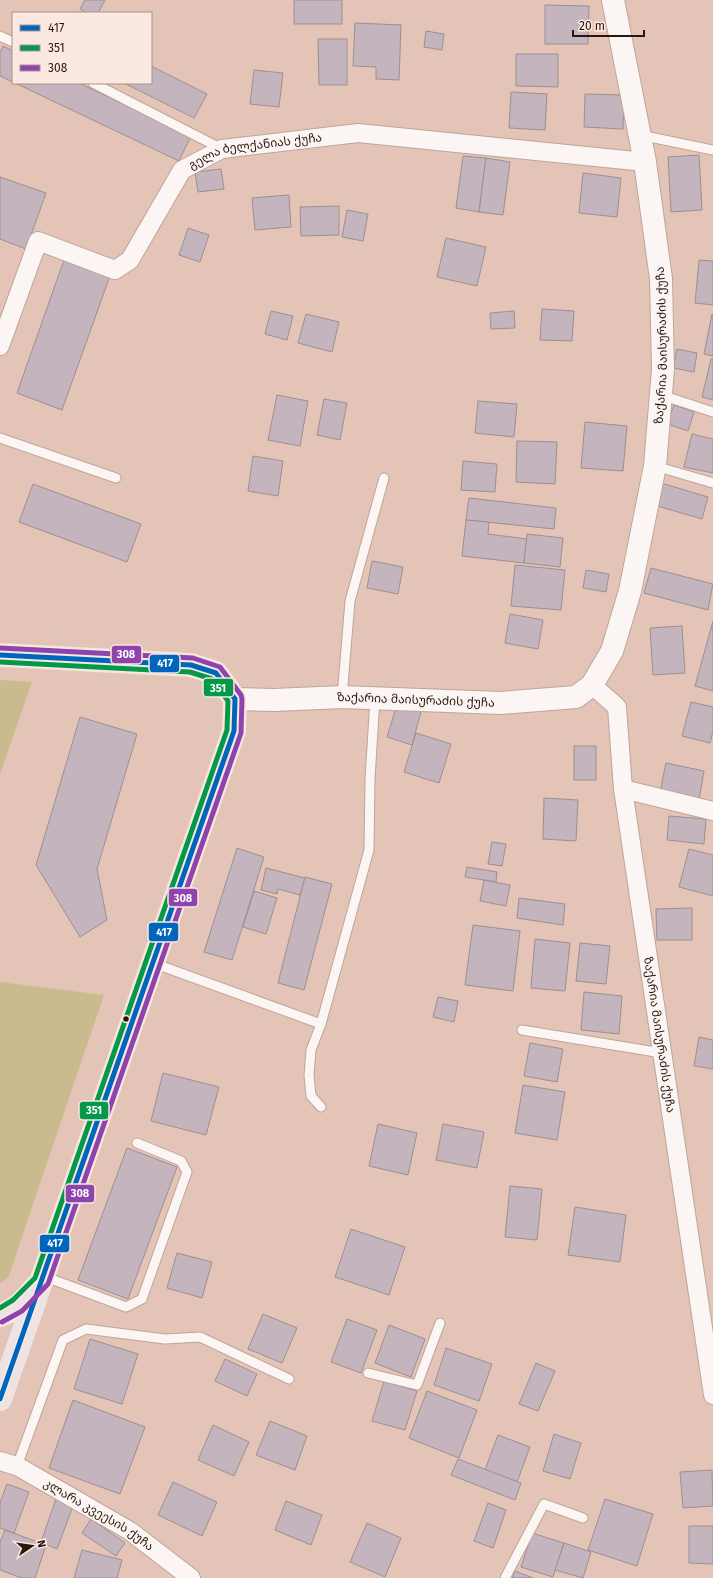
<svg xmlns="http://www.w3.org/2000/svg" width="713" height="1578" viewBox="0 0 713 1578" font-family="'Fira Sans','Noto Sans Georgian',sans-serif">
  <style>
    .green { fill: #cabb8f }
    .building { fill: #c3b4bd; stroke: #9d8f91 }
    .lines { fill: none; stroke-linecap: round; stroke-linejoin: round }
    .service-casing { stroke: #bea59a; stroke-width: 11 }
    .minor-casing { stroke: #bea59a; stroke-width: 20 }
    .tertiary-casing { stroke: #bea59a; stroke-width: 24 }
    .primary-casing { stroke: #f2e4de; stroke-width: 24 }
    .path { stroke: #d6ccc7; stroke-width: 2.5; stroke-dasharray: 3 3; stroke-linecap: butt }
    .service { stroke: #fbf6f4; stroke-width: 9 }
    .minor { stroke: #fbf6f4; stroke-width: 18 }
    .tertiary { stroke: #fbf6f4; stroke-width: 22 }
    .primary { stroke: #ede3e4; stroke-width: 22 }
    .bus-1-casing { stroke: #fbe8e0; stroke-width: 8 }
    .bus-2-casing { stroke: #fbe8e0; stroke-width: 8 }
    .bus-3-casing { stroke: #fbe8e0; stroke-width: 8 }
    .bus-1 { stroke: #0065bd; stroke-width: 5 }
    .bus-2 { stroke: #04984a; stroke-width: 5 }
    .bus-3 { stroke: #8e44ad; stroke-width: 5 }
    .bus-dot { fill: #2b160c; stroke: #fbe8e0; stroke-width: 1.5 }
    .labels { text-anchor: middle; stroke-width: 4; stroke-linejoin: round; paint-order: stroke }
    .street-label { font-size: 12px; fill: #2b160c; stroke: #fbe8e0 }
    .line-badge { stroke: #fbe8e0; stroke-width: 1.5 }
    .badge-label { font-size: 11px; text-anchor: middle; font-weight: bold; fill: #fff }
  </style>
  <rect width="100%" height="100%" fill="#e3c4b6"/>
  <g class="green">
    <polygon points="0,680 32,682 0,774"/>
    <polygon points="0,982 104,995 8,1278 0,1283"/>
  </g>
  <g class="building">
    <polygon points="85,0 105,0 98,13 87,13 80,9"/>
    <rect x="294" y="0" width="48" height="24"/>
    <polygon points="545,5 589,6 588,44 545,44"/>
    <polygon points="355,23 401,25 399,80 376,79 376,67 353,66"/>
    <polygon points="426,31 444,34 442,50 424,47"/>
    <polygon points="318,39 347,39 347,85 319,85"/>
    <polygon points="3,46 13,51 13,82 0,76 0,53"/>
    <polygon points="516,54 558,54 558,87 516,86"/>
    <polygon points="151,66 207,94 194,118 124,83 151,83"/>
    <polygon points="254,70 283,73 279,107 250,104"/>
    <polygon points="15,83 79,83 191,136 179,161"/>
    <polygon points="511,92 547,94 545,130 509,128"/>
    <polygon points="585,94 624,95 623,129 584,127"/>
    <polygon points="699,155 702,210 671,212 668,157"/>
    <polygon points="463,156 486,158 479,212 456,208"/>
    <polygon points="486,158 510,162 503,215 479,212"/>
    <polygon points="221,169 224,189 198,192 195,172"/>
    <polygon points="583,173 621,178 617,217 579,213"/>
    <polygon points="0,177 46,193 26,249 0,239"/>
    <polygon points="289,195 291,227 255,230 252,198"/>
    <polygon points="339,206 339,235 301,236 300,207"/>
    <polygon points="347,210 368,214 363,241 342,237"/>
    <polygon points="188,228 209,235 200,262 179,255"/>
    <polygon points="446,238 486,247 477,286 437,277"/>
    <polygon points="65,257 111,273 62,410 17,393"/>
    <polygon points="699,260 713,261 713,305 695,303"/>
    <polygon points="542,309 574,311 572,341 540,340"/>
    <polygon points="271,311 293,316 287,340 265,334"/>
    <polygon points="514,311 515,328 491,329 490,313"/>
    <polygon points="306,314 339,322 332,352 298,343"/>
    <polygon points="712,314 713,315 713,356 704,354"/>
    <polygon points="677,349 697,353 694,372 673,368"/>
    <polygon points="711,359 713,359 713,400 702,397"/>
    <polygon points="277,395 308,401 300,446 268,440"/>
    <polygon points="324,399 347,403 340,440 317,435"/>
    <polygon points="478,401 517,404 514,437 475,433"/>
    <polygon points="674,405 694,412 688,431 667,424"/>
    <polygon points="585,422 627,426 623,471 581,468"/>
    <polygon points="692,434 713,439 713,473 684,467"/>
    <polygon points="517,441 557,442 555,484 516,482"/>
    <polygon points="253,456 283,461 278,496 248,491"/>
    <polygon points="463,461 497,464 495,492 461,490"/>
    <polygon points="661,483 708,497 702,519 654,505"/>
    <polygon points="33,484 141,524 127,562 19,522"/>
    <polygon points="469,498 556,508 554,529 466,520"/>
    <polygon points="466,520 489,522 488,534 527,539 524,563 462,556"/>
    <polygon points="527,534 563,538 560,567 524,563"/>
    <polygon points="372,561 403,567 398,594 367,588"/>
    <polygon points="515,565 565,570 561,610 511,606"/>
    <polygon points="651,568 713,584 708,610 644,593"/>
    <polygon points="586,570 609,574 606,592 583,588"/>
    <polygon points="510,614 543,620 538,649 505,643"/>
    <polygon points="713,621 713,691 695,686"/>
    <polygon points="682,626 685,673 653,675 650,628"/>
    <polygon points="691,702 713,707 713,731 710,743 682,736"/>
    <polygon points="396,708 422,708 412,745 387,737"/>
    <polygon points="80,717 137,734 97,869 107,920 80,937 36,865"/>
    <polygon points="416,733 451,744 439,783 404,772"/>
    <rect x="574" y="746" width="22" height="34"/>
    <polygon points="666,763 704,771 699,800 660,792"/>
    <polygon points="544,798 578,800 576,841 543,839"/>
    <polygon points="669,816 706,819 704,844 667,840"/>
    <polygon points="492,842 506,844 502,866 488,864"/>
    <polygon points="237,848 264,857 232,960 204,952"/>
    <polygon points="689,849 713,855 713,896 679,887"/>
    <polygon points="467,867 497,872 496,882 465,877"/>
    <polygon points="266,868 305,878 300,895 278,889 277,894 261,890"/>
    <polygon points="305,877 332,884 304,990 278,983"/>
    <polygon points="484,880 510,885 506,906 480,901"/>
    <polygon points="254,891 277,898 266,934 243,927"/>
    <polygon points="519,898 565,904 563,925 517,918"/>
    <polygon points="692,908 692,940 657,940 656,909"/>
    <polygon points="473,925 520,931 513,991 465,985"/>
    <polygon points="535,939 570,943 565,991 531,988"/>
    <polygon points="580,943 610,946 606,984 576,981"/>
    <polygon points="584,992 622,996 619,1034 581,1030"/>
    <polygon points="438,997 458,1001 454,1022 433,1017"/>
    <polygon points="699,1037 713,1040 713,1069 694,1066"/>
    <polygon points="530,1043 563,1049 557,1082 524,1076"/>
    <polygon points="163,1073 219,1087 206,1135 151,1121"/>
    <polygon points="523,1085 565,1092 557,1140 515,1133"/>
    <polygon points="378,1124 417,1133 408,1175 369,1166"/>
    <polygon points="443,1124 484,1132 477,1168 436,1160"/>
    <polygon points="127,1148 177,1167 128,1299 78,1280"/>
    <polygon points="510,1186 542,1189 537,1240 505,1237"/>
    <polygon points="575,1207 626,1215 620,1262 568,1255"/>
    <polygon points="351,1229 405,1247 389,1295 335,1277"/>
    <polygon points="177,1253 212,1262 202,1298 167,1288"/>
    <polygon points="263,1314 297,1328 282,1363 248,1349"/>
    <polygon points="347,1319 377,1330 361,1373 331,1362"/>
    <polygon points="389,1325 425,1339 411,1377 375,1363"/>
    <polygon points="90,1339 138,1354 122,1404 74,1389"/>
    <polygon points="446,1348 492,1364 479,1401 434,1385"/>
    <polygon points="225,1359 257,1374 247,1396 215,1381"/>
    <polygon points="536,1363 555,1371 538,1411 519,1404"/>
    <polygon points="384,1381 417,1391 405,1430 372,1421"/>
    <polygon points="427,1391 477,1410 459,1458 409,1438"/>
    <polygon points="73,1400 145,1427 120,1494 49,1468"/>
    <polygon points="270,1421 307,1436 295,1470 256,1455"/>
    <polygon points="213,1425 249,1442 234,1476 198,1460"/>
    <polygon points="554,1434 581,1443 570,1479 543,1471"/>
    <polygon points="498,1435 530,1447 517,1482 485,1470"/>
    <polygon points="458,1459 521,1483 515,1500 451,1475"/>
    <polygon points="712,1470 713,1506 683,1508 680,1472"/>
    <polygon points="173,1482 217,1502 202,1536 158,1515"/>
    <polygon points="7,1484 29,1492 14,1533 0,1528 0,1503"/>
    <polygon points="56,1499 73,1506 57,1549 41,1542"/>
    <polygon points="605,1499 653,1514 637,1566 588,1550"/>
    <polygon points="286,1501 322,1515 311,1545 275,1530"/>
    <polygon points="488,1503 506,1510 493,1548 474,1541"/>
    <polygon points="91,1519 125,1543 116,1556 82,1533"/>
    <polygon points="367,1523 401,1538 385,1577 350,1562"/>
    <polygon points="689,1526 713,1526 713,1564 689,1563"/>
    <polygon points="5,1530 46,1545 35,1578 22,1578 0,1570 0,1542"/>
    <polygon points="532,1533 564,1543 553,1577 521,1567"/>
    <polygon points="564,1543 591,1552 583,1578 555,1570"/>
    <polygon points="82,1550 122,1560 117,1578 74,1578"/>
    <polygon points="515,1571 533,1578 512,1578"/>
  </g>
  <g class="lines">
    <defs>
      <g id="service">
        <polyline points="0,36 13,42"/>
        <polyline points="93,83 222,149"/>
        <polyline points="640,135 713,150"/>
        <polyline points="661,395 713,412"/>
        <polyline points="0,438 116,478"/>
        <polyline points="655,466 713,483"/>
        <polyline points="342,697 350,601 384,478"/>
        <polyline points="153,963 321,1024"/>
        <polyline points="522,1030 662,1053"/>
        <polyline points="321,1107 311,1096 309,1075 311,1050 321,1024 369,850 370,779 375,698"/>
        <polyline points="43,1276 126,1307 142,1299 187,1172 181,1161 137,1143"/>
        <polyline points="368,1373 417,1385 440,1323"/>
        <polyline points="17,1466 63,1340 86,1329 165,1339 200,1337 289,1379"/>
        <polyline points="505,1578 544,1504 583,1518"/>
      </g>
      <g id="minor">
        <path id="s1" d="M 0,346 L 38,241 L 115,270 L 130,260 L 182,170 L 222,149 L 358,133 L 645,162"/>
        <path id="s2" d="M 592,685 L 617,707 L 623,789 L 713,1395"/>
        <polyline points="623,789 713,811"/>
        <path id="s3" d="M 0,1461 L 17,1466 L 130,1531 L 191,1578"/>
      </g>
      <g id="tertiary">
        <path id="s4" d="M 235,699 L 274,700 L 342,697 L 500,703 L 576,697 L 592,685 L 612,651 L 630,591 L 655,466 L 663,369 L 661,279 L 645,162 L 613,0"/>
      </g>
      <g id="primary">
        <polyline points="0,655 191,665 216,673 235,699 234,731 0,1399"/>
        <path d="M 0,1315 C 16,1311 26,1299 36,1287"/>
      </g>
    </defs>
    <use href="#service" class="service-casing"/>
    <use href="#minor" class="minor-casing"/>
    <use href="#tertiary" class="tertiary-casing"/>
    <use href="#primary" class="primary-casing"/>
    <g class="path">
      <polyline points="0,542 0,543"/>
      <polyline points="50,636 51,628"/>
    </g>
    <use href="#service" class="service"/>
    <use href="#minor" class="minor"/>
    <use href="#tertiary" class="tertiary"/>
    <use href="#primary" class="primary"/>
    <defs>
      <polyline id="bus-1" points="0,655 191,665 216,673 235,699 234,731 0,1399"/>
      <polyline id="bus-2" points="0,662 190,672 212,679 228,701 227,730 35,1278 13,1300 0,1308"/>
      <polyline id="bus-3" points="0,648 193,658 220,667 241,695 242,699 241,733 48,1284 22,1311 2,1322"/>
    </defs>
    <use href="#bus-1" class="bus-1-casing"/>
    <use href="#bus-2" class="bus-2-casing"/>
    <use href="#bus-3" class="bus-3-casing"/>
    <use href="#bus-1" class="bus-1"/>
    <use href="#bus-2" class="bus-2"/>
    <use href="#bus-3" class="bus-3"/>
  </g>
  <circle class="bus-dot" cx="126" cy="1019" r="3.5"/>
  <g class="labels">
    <g class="street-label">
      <text dy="4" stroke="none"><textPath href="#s1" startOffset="393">გელა ბელქანიას ქუჩა</textPath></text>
      <text dy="4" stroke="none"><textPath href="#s4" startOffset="712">ზაქარია მაისურაძის ქუჩა</textPath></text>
      <text dy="4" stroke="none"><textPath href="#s4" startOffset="181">ზაქარია მაისურაძის ქუჩა</textPath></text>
      <text dy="4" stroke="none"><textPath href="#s2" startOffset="364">ზაქარია მაისურაძის ქუჩა</textPath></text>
      <text dy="4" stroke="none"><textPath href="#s3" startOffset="113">კლარა კვეესის ქუჩა</textPath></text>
    </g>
  </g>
  <g class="line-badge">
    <rect x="111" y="645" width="31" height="19" rx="4" fill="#8e44ad"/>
    <rect x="149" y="654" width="31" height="19" rx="4" fill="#0065bd"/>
    <rect x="203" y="678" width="31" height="19" rx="4" fill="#04984a"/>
    <rect x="168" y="888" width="30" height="19" rx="4" fill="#8e44ad"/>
    <rect x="148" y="922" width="31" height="20" rx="4" fill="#0065bd"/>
    <rect x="79" y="1101" width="30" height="19" rx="4" fill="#04984a"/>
    <rect x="65" y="1184" width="30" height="19" rx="4" fill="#8e44ad"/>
    <rect x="39" y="1234" width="31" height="19" rx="4" fill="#0065bd"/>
  </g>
  <g class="badge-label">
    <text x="126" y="658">308</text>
    <text x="165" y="667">417</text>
    <text x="218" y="692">351</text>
    <text x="183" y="902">308</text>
    <text x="164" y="936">417</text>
    <text x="94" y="1114">351</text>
    <text x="80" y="1197">308</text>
    <text x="55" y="1247">417</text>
  </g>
  <rect x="12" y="12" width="140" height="72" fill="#fbe8e0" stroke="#a8948b"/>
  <rect x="20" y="25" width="20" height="6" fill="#0065bd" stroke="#a8948b"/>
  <text x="48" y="32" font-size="12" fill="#2b160c">417</text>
  <rect x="20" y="45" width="20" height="6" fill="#04984a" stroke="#a8948b"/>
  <text x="48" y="52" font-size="12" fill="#2b160c">351</text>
  <rect x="20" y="65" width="20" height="6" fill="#8e44ad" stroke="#a8948b"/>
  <text x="48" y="72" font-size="12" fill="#2b160c">308</text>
  <g transform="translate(32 1546) rotate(77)" stroke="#fbe8e0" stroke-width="3" paint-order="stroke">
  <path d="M0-3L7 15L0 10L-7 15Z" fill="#2b160c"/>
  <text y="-6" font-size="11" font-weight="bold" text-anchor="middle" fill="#2b160c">N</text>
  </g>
  <path d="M573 30v6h71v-6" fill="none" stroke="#2b160c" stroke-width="2"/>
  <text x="579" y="30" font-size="12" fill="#2b160c" stroke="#fbe8e0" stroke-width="3" paint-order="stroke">20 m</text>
</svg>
